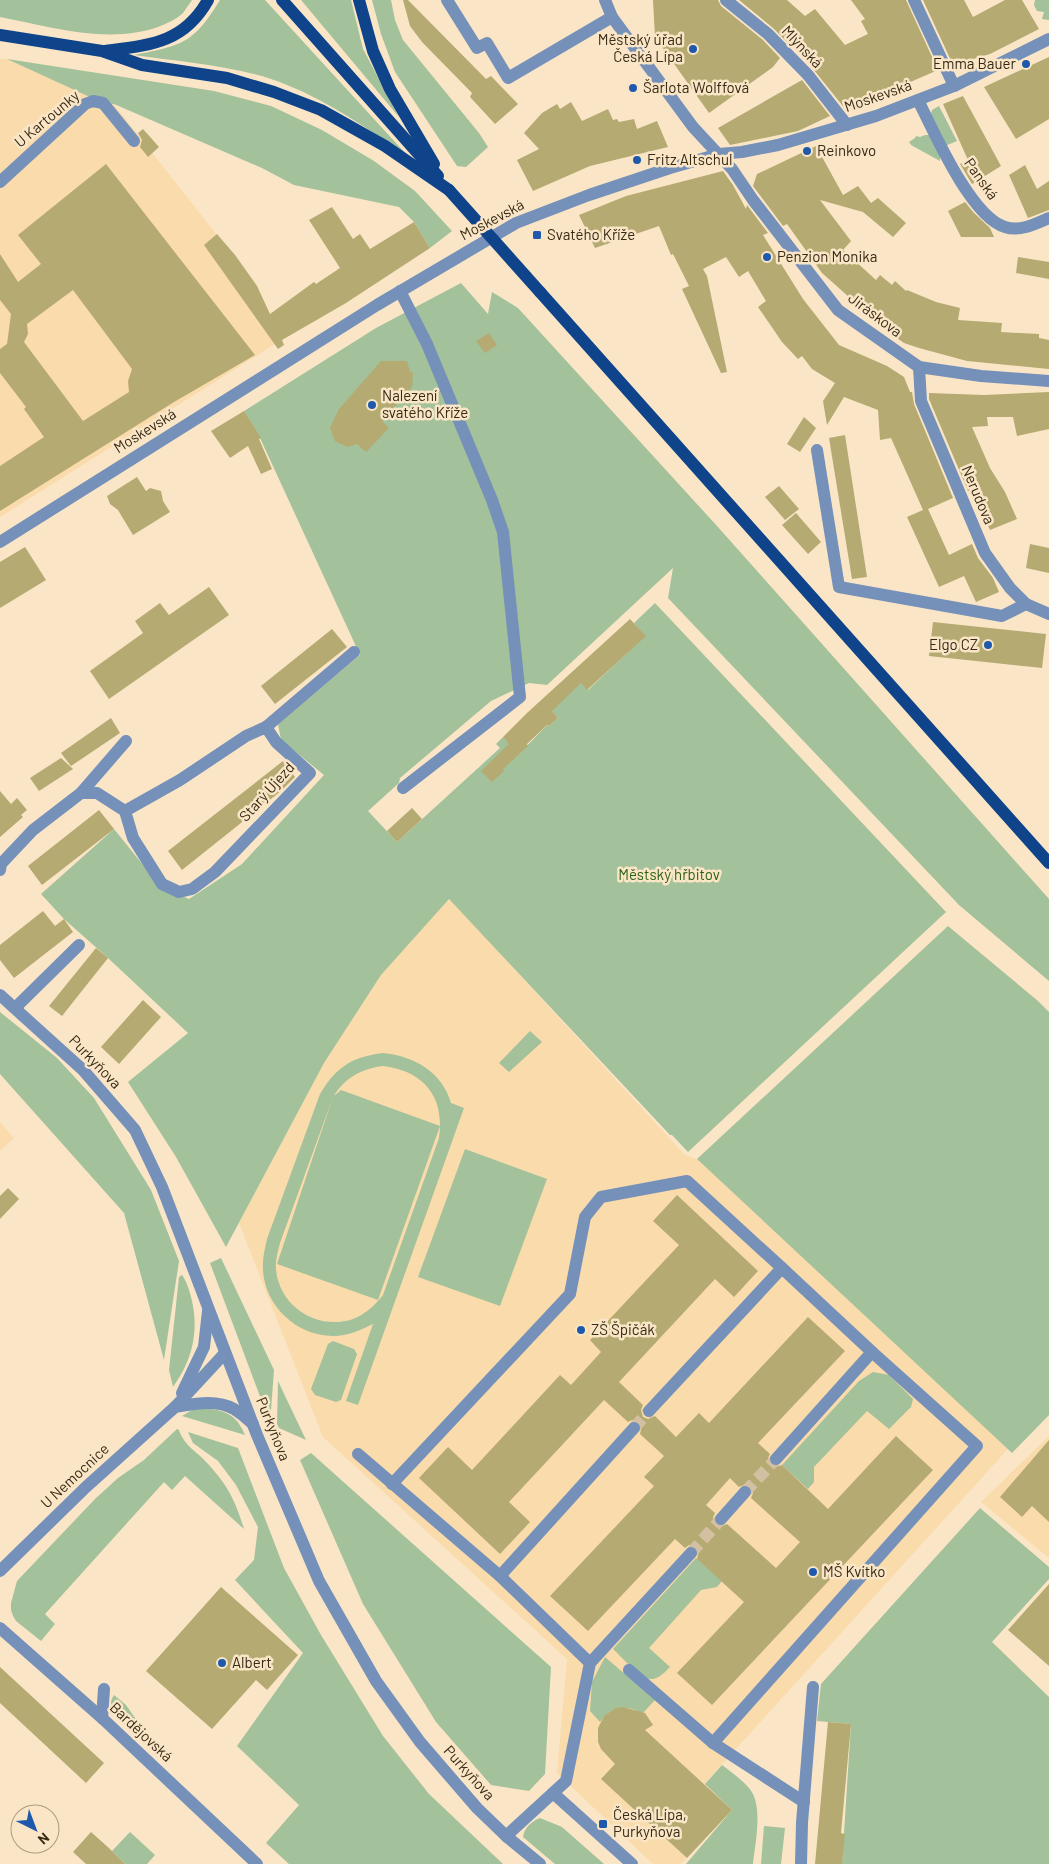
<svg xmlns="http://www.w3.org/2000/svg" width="1049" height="1864" viewBox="0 0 1049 1864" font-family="Barlow,sans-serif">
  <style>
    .built { fill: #fadbac }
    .green { fill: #a3c19a; fill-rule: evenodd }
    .building { fill: #b5aa71; fill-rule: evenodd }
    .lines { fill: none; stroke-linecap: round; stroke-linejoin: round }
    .minor-tunnel { stroke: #d3c0a3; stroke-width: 12; stroke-dasharray: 12 6; stroke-linecap: butt }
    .minor { stroke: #7590b9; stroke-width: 12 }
    .major { stroke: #0f448a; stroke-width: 12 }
    .major-bridge { stroke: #0f448a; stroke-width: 12 }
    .poi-dot { fill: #1f59ab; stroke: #fae6c7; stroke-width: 2 }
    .labels { text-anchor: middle; stroke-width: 5; stroke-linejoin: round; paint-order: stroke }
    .poi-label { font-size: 15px; fill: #372a15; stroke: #fae6c7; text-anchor: start }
    .street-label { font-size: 15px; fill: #372a15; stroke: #fae6c7 }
    .park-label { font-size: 15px; fill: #2c6112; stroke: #fae6c7 }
  </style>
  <rect width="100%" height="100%" fill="#fae6c7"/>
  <g class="built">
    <polygon points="0,59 7,59 114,104 257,286 275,344 0,517"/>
    <polygon points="449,898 685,1155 697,1159 1008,1449 705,1783 732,1810 681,1864 653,1864 557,1773 567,1659 323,1437 239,1223 324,1063 381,975"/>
    <polygon points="0,1122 14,1138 0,1151"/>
    <polygon points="1049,1436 1049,1558 981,1502"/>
  </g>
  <g class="green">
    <path d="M 0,0 L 192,0 C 189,4 186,9 183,13 C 178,18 170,22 163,25 C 112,46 52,27 0,17 Z"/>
    <path d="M 220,0 L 265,0 L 406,154 C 367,129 330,102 287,85 C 242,66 182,62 134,55 C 183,45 193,44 220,0 Z"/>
    <polygon points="301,0 351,0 363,49 399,117"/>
    <polygon points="372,0 391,0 395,20 403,40 479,133 488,147 466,167 457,166 395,72 381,34"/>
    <polygon points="1035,0 1049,0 1049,20 1042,19 1044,12 1037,11 1034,5"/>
    <polygon points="7,59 214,91 271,106 322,130 374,161 415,191 452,231 430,248 414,222 399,207 294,185 262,168 114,104 103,103"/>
    <polygon points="939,106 957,141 945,146 931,114 932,110"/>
    <polygon points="925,135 930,135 940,156 940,161 911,145 909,142 915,138 916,136 920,137"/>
    <polygon points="461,283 488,314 492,292 518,308 717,526 1049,899 1049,981 959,905 668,598 673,568 547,685 529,683 491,701 400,778 399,783 368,811 397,842 500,748 496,744 503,737 519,754 547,725 549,726 558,718 542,700 576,677 588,690 645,636 634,623 655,603 946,912 688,1152 672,1135 670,1135 449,899 381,975 324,1063 226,1247 176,1157 128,1082 188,1033 108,958 64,919 41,894 114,829 160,886 189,899 242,864 324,775 281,740 278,724 360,655 260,438 244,411 376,328"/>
    <polygon points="948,926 1038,1001 1049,1012 1049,1415 1012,1453 697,1159"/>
    <polygon points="0,1012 57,1058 94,1098 151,1190 179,1261 164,1360 124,1213 0,1074"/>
    <polygon points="530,1031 542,1042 509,1072 499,1063"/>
    <path d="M 383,1053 C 414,1056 442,1072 451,1103 L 464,1108 L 358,1405 L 346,1401 L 373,1324 C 364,1328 355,1333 344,1335 C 304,1342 265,1310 263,1270 C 262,1259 265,1249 267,1239 L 320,1094 C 336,1067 352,1057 383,1053 ZM 383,1066 C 424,1071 445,1097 439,1138 L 383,1295 C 375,1305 366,1314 353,1319 C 318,1331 279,1307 276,1269 C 275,1260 278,1252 280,1243 L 333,1097 L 277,1264 L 378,1300 L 440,1126 L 341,1090 L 334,1096 C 345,1077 362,1069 383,1066 Z"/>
    <polygon points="465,1149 547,1179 500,1306 418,1277"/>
    <polygon points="221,1258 274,1370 270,1423 210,1263"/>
    <path d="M 182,1275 C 187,1282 190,1292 192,1301 C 199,1332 192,1361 173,1387 L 169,1370 L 179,1277 Z"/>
    <polygon points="333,1341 354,1349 357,1354 341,1400 336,1402 315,1395 311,1389 328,1344"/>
    <polygon points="873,1372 889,1375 913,1399 911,1407 889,1429 867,1411 814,1467 814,1482 808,1489 782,1465 859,1381"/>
    <polygon points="278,1381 306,1440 279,1428 277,1424"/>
    <path d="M 205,1408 C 226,1411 236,1414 245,1435 L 182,1416 L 192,1410 Z"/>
    <path d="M 177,1429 L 179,1430 C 184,1446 198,1452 209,1465 C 228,1486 236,1502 244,1529 L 185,1476 L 172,1490 L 164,1482 L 45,1614 L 55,1624 L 41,1641 L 16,1621 L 13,1616 L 11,1610 L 11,1603 L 17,1581 L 95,1499 L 118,1478 L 144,1460 Z"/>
    <polygon points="188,1432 238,1448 284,1568 321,1635 383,1736 429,1794 503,1864 289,1864 266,1843 299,1805 237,1746 303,1653 235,1580 254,1560 258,1527 236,1485 218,1461 193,1443"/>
    <polygon points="311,1453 551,1667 545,1774 529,1791 491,1785 436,1722 363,1604 300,1460"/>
    <polygon points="980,1508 1049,1567 1049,1579 992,1642 1049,1697 1049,1864 842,1864 851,1724 817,1721 821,1684"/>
    <path d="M 696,1558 L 722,1581 L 717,1587 L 701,1590 L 649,1648 L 670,1667 C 665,1672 658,1680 650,1679 C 640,1679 621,1656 613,1649 Z"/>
    <path d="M 605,1657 L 655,1700 L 642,1714 C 627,1703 611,1707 600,1722 L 590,1711 L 592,1682 Z"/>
    <path d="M 114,1695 L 126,1705 L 144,1731 L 164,1753 L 155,1752 C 145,1742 119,1722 112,1710 C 110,1704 111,1700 114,1695 Z"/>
    <path d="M 722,1765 C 731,1772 741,1779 749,1788 C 764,1805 755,1843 753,1864 L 686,1864 L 732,1810 L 705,1784 Z"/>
    <path d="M 540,1818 L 562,1827 L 604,1864 L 555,1864 L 523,1837 C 524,1828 532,1821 540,1818 Z"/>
    <polygon points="764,1826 785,1828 781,1864 761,1864"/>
    <polygon points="130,1832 155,1855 147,1864 125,1864 112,1851"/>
  </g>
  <g class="building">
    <polygon points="403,0 408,0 486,79 491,76 518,104 495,124 470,97 472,93 422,42 410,26"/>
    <polygon points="653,0 718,0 721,6 763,40 780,58 773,67 709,113 655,37"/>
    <polygon points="739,0 787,0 805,16 815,9 845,45 868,34 861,21 865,19 851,0 906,0 938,70 846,110 793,44 791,46 773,28"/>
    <polygon points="923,0 964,0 973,17 1005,0 1022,0 1039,29 990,54 953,65"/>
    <polygon points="1049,57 1049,119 1016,139 984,87"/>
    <polygon points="802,80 830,116 798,131 730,145 718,128"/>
    <polygon points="963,96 1001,166 972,184 960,164 968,160 943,104"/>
    <polygon points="571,102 582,121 608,109 613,120 617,119 619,122 634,119 637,129 657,121 668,147 590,166 533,191 517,160 539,149 524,133 542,113 557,104 560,109"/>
    <polygon points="143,129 159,147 148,157 140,147 142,140 138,133"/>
    <polygon points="816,146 843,195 858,186 871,203 878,198 906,223 893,237 863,212 820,200 851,241 843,250 876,280 880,275 892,285 895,281 906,291 907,290 936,302 960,308 958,320 1002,323 1001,332 1039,334 1039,338 1049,340 1049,369 967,361 919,348 904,343 886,330 822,273 787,224 783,226 753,186 757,174"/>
    <path d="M 106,164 L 255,355 L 174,402 L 0,511 L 0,466 L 44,437 L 24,409 L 26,407 L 0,373 L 0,349 L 7,344 L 11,314 L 0,300 L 0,254 L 18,282 L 41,264 L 18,235 ZM 73,290 L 132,369 L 128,381 L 129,392 L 83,421 L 24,342 L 28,334 L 27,324 Z"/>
    <polygon points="1025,165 1037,189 1049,181 1049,210 1028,218 1009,175"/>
    <polygon points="723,171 733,185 746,209 747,205 768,233 763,235 803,299 839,345 887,366 904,377 910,392 912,392 914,404 953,498 928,509 949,555 972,544 978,558 993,578 999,592 976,602 964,576 939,587 907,517 923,510 891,438 880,440 878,410 844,397 827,425 823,401 835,383 812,369 802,356 798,359 782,342 758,307 766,301 748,271 739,277 726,257 703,269 707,276 727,372 721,373 682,289 689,286 673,254 671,255 659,226 595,248 579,215 626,196"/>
    <polygon points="965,202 974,213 990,228 994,237 961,237 948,211"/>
    <polygon points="332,207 353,239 360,234 370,249 414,222 430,248 346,303 282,340 284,345 278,349 204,245 217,234 235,255 257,286 270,314 314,282 316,284 340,268 309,220"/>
    <polygon points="1018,257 1049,262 1049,279 1016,273"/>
    <polygon points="489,333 497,345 485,353 476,341"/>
    <polygon points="381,361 407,361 410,372 413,373 412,387 382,421 389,428 366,452 357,444 347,447 335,441 330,428 339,409"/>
    <polygon points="1049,392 1049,429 1017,436 1013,417 987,417 988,426 972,427 990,468 1005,492 1017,519 990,530 971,490 968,491 929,399 929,393 984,395"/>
    <polygon points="244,411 261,438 259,439 272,469 261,474 248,446 230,458 211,431"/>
    <polygon points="804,417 816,428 800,452 787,444"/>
    <polygon points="845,435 867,577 852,579 829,438"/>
    <polygon points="137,477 146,491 150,488 161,491 163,501 170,512 133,535 118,510 110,504 107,496"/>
    <polygon points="779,486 799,509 785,520 765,497"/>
    <polygon points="796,513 821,542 808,554 782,525"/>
    <polygon points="1030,544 1049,548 1049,573 1026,568"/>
    <polygon points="25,547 46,580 0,608 0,562"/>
    <polygon points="209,587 229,615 109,699 90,671 143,633 135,621 160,603 169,615"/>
    <polygon points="630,619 646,636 587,690 581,683 552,711 558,718 549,726 547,725 527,744 528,746 503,769 504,771 492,782 481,771 509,744 503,737 527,713"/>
    <polygon points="933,622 1046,634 1042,668 929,656"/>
    <polygon points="332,629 347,647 275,704 261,686"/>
    <polygon points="111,718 120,733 71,766 61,753"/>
    <polygon points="61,758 73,769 39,791 30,778"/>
    <polygon points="283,761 295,777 281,791 182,870 168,851"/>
    <polygon points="0,791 11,804 17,798 27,810 21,815 23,817 0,837"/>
    <polygon points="412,808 422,819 397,842 387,831"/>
    <polygon points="99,810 114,829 42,885 28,866"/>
    <polygon points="43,911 55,926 64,919 73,932 14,978 0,960 0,945"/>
    <polygon points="96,948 108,958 62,1016 49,1006"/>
    <polygon points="143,1000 161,1017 119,1064 101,1047"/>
    <polygon points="8,1188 19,1199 0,1219 0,1196"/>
    <path d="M 677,1195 L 758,1271 L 734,1297 L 715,1279 L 619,1382 L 643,1405 L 641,1410 L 643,1417 L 648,1419 L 655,1416 L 676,1437 L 699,1413 L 709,1423 L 808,1317 L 845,1351 L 758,1443 L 770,1454 L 768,1458 L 770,1465 L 775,1467 L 782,1465 L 828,1509 L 896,1436 L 933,1470 L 712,1705 L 677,1673 L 744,1602 L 697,1559 L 699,1551 L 696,1547 L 689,1545 L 685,1548 L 675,1539 L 588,1631 L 550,1596 L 654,1486 L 644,1477 L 664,1456 L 640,1434 L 642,1426 L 639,1422 L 632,1420 L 628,1422 L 604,1400 L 509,1502 L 530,1522 L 500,1554 L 419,1478 L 448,1447 L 472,1470 L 560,1375 L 571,1385 L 601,1352 L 590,1340 L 679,1245 L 653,1221 ZM 730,1478 L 739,1487 L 746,1484 L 751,1486 L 753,1493 L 751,1498 L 800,1542 L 776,1568 L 727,1524 L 720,1527 L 714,1522 L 713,1517 L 715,1513 L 706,1505 Z"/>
    <polygon points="1049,1440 1049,1522 1032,1506 1022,1517 1000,1497"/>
    <polygon points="1049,1584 1049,1666 1008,1630"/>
    <polygon points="221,1587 298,1655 267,1690 256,1680 212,1729 146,1671"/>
    <polygon points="0,1667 104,1763 86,1783 0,1703"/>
    <polygon points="623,1707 645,1713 653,1725 645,1730 732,1810 687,1858 601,1779 615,1764 601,1749 598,1742 598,1728 604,1716 616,1708"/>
    <polygon points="828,1722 851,1724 841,1833 845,1834 842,1864 815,1864"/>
    <polygon points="91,1832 110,1849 125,1864 86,1864 73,1852"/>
  </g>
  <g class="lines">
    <g class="minor-tunnel">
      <polyline points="634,1428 649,1411"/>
      <polyline points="745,1492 776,1459"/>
      <polyline points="691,1553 721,1519"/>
    </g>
    <g class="minor">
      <polyline points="447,0 477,48 487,43 508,78 612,17"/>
      <polyline points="605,0 612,17 693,127 732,169 753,200 838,310 919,367 981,376 1049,381"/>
      <polyline points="726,0 768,34 808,75 847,125"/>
      <polyline points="914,0 954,86"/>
      <path d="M 918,100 C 934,132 971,217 1005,227 C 1020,232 1035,224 1049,218"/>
      <polyline points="0,182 85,104 93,101 103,103 134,141"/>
      <polyline points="400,291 427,344 492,500 503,532 520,697 403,788"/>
      <polyline points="919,367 921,401 985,553 1010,588 1026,604 1049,614"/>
      <polyline points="817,450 839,587 1002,616 1026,604"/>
      <polyline points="0,542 377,305 516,223 589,195 670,168 719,154 742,152 778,145 876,116 954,86 1049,39"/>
      <polyline points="266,727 354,652"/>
      <polyline points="81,793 126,741"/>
      <polyline points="0,870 1,864 33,830 81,793 97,793 125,811 133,838 162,884 179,892 192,889 215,872 310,773 276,742 266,727 246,736 180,780 125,811"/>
      <polyline points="0,995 83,1070 135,1130 162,1187 257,1435 319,1581 376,1681 420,1742 477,1808 506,1836 540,1864"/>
      <polyline points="15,1008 79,945"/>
      <polyline points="182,1393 204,1347 208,1311"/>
      <path d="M 175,1407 C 194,1404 216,1399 234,1409 C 241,1413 247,1419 253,1424"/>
      <polyline points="649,1411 782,1268 872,1352 776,1459"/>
      <polyline points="358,1454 500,1576"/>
      <polyline points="392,1484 570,1294 585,1217 601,1197 687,1181 782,1268"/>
      <polyline points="721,1519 745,1492"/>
      <polyline points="0,1571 86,1487 175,1407 225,1353"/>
      <polyline points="0,1628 102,1718 257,1864"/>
      <polyline points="590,1663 500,1576 634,1428"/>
      <polyline points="629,1670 713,1743 804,1802"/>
      <polyline points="102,1718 104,1689"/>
      <polyline points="713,1743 977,1446 872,1352"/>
      <polyline points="553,1793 632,1864"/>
      <polyline points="506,1836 566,1781 590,1663 691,1553"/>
      <polyline points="801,1864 802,1823 813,1687"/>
    </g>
    <g class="major">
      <polyline points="282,0 438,176"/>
      <polyline points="359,0 373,51 390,89 434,164"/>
      <polyline points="0,35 102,51 142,65 227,78 274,92 321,110 385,146 449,190"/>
      <path d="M 105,51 C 150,45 184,43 208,0"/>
      <polyline points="540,292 1049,863"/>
    </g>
    <polyline class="major-bridge" points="449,190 540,292"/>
  </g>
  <g class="poi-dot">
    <circle cx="693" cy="49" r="5"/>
    <circle cx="1026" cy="64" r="5"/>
    <circle cx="633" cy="88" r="5"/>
    <circle cx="807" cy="151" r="5"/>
    <circle cx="637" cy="160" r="5"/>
    <rect x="532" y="230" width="10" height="10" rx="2.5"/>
    <circle cx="767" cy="257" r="5"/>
    <circle cx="372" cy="405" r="5"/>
    <circle cx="988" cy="645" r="5"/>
    <circle cx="581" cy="1330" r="5"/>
    <circle cx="813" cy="1572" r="5"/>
    <circle cx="222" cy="1663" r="5"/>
    <rect x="598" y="1819" width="10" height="10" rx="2.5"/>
  </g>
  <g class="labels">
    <g class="poi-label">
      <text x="683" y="45" text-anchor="end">Městský úřad<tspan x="683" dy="17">Česká Lípa</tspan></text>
      <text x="1016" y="69" text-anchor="end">Emma Bauer</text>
      <text x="643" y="93">Šarlota Wolffová</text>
      <text x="817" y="156">Reinkovo</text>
      <text x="647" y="165">Fritz Altschul</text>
      <text x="547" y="240">Svatého Kříže</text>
      <text x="777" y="262">Penzion Monika</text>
      <text x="382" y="401">Nalezení<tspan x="382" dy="17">svatého Kříže</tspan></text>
      <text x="978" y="650" text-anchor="end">Elgo CZ</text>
      <text x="591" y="1335">ZŠ Špičák</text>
      <text x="823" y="1577">MŠ Kvítko</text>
      <text x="232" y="1668">Albert</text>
      <text x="613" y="1820">Česká Lípa,<tspan x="613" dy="17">Purkyňova</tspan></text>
    </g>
    <g class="street-label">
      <text transform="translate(802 47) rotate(47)" y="5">Mlýnská</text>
      <text transform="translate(878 96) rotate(-19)" y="5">Moskevská</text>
      <text transform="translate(47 119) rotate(-40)" y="5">U Kartounky</text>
      <text transform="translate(981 179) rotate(55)" y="5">Panská</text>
      <text transform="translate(492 220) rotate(-28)" y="5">Moskevská</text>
      <text transform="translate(875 315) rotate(37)" y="5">Jiráskova</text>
      <text transform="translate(145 431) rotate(-32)" y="5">Moskevská</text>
      <text transform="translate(978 495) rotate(67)" y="5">Nerudova</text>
      <text transform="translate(267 792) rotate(-48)" y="5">Starý Újezd</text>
      <text transform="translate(95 1062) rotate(46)" y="5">Purkyňova</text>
      <text transform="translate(273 1429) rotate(68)" y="5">Purkyňova</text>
      <text transform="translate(75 1476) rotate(-43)" y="5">U Nemocnice</text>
      <text transform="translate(141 1732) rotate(43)" y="5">Bardějovská</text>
      <text transform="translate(469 1773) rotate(48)" y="5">Purkyňova</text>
    </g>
    <g class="park-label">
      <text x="669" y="880">Městský hřbitov</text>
    </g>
  </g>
  <g transform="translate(35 1829) rotate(138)"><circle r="24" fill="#fae6c7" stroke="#ac9b80"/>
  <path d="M0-4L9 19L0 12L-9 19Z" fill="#1f59ab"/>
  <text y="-8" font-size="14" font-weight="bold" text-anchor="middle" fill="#372a15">N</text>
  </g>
</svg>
